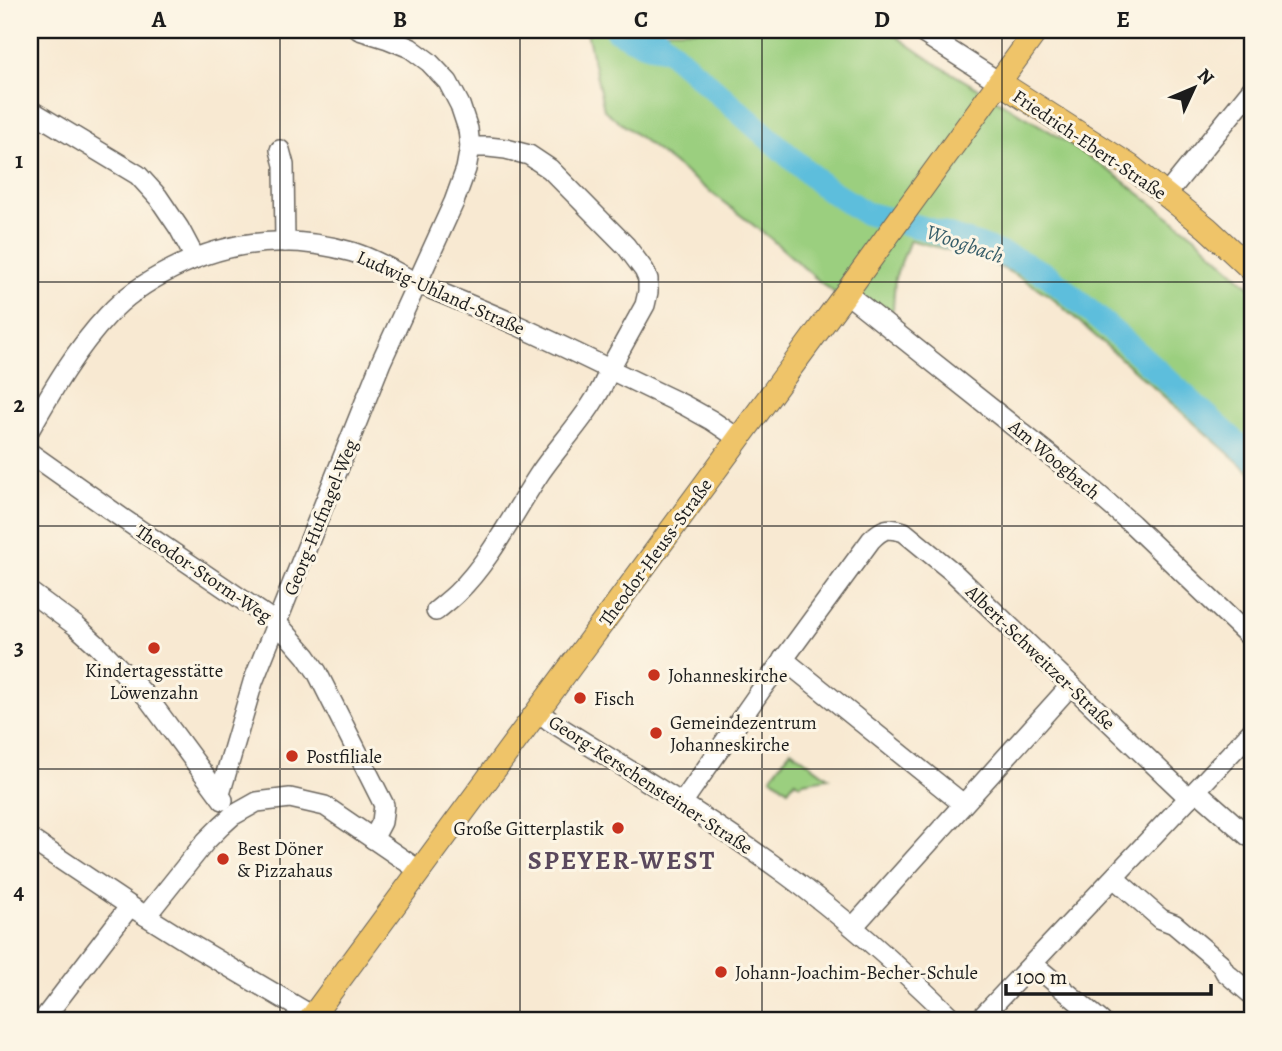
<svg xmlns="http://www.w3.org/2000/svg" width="1282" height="1051" viewBox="0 0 1282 1051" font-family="Alegreya,serif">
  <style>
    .green { fill: #9bcf7f; stroke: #5c764e; stroke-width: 2 }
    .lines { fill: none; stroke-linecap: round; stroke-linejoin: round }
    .river { stroke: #5dbedc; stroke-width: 24 }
    .minor-casing { stroke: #69645c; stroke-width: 22 }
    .major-casing { stroke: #69645c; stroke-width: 25 }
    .minor { stroke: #fff; stroke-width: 19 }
    .major { stroke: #efc469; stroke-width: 23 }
    .grid { fill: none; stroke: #1c1c1c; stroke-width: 2; stroke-opacity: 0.55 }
    .poi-dot { fill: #c8321e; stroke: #fcf5e5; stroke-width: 2.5 }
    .labels { text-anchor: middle; stroke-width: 6; stroke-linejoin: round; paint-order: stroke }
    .street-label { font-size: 19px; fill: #1c1c1c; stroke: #fcf5e5 }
    .poi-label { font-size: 19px; fill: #1c1c1c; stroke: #fcf5e5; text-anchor: start }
    .water-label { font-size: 21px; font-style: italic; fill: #365d69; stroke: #fcf5e5 }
    .district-label { font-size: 26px; font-weight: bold; letter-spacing: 2px; fill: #5b495d; stroke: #fcf5e5 }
    .neatline { fill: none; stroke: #1c1c1c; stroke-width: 2.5 }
    .grid-label { font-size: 23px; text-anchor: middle; font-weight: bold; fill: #1c1c1c }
  </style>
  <rect width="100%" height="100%" fill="#fcf5e5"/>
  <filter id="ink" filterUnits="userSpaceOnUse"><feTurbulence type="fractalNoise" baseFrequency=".0143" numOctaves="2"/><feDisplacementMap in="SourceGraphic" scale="14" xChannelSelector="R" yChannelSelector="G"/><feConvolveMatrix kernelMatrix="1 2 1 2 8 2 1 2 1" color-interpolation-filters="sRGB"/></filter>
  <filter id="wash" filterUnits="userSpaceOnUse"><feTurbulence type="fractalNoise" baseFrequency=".00686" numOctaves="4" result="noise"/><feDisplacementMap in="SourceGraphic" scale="28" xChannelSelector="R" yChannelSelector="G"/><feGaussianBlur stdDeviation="1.57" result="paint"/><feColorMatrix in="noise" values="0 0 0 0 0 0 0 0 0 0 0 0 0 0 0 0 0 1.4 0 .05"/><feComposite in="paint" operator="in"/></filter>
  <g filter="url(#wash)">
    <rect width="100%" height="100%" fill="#f8e9d2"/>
    <g class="green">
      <path d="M 584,30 L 887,30 L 938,65 L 1056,135 L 1114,174 L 1197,238 L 1252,289 L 1252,474 L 1051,297 C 1027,280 1002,266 974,257 C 953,250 931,246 910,240 L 895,278 L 893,309 L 879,327 L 819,281 L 770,238 L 604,110 L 587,32 Z"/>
      <polygon points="791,750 829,778 803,782 800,785 795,781 788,790 771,777"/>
    </g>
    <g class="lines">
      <g class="river">
        <path d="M 616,30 C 633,40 648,46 667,49"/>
        <polyline points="649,30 668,49 822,185 865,213 927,229 980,246 1017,260 1049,276 1131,347 1252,457"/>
      </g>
    </g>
  </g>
  <g filter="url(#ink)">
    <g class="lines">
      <defs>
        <g id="minor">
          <polyline points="918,30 999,82"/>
          <polyline points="30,110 138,175 158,197 179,228 195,258"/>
          <polyline points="280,150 284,165 285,242"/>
          <polyline points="1166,195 1252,89"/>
          <polyline points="846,293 1085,483 1132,524 1252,639"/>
          <path d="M 30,429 C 53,389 76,349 108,315 C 126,295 148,281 172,269 C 229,240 290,234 352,252 C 376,259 396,273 419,284 C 450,297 481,309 512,323 C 570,349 626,378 684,405 L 711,420 L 739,439"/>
          <polyline points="30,453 122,518 278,624 306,656 317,672 384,805 382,822 373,839"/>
          <polyline points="30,592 76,626 97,645 147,697 223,800"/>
          <path d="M 436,611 C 443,605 451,599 457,593 C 491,560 514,512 540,473 C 561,442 598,405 609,370 L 645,305 L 648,292 L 648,279 L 644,270 L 626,246 L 550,169 L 529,155 L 506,149 L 488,147 L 470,147"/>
          <polyline points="783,659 963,804"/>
          <path d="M 538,711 L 550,721 C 630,771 711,819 787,875 C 847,919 902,969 955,1021"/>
          <polyline points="1197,791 1248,836 1252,838"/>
          <polyline points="220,794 253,682 381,362 454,202 466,169 470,147 468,129 460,105 448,82 429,62 410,48 388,39 359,30"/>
          <path d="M 682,803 L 761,690 L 871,540 C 883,528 888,527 904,532 L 954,573 L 1189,798"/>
          <polyline points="30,839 130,906 197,948 321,1021"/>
          <polyline points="1114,878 1161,919 1174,924 1220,963 1225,972 1252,995"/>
          <polyline points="146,916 206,841 221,826 232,816 257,802 290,798 325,806 420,871"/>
          <polyline points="853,927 1071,685"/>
          <polyline points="1033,964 1101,1021"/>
          <polyline points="42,1021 130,906"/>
          <polyline points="978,1021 1252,731"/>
        </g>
        <g id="major">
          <polyline points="999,82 1130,166 1207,228 1252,270"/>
          <polyline points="309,1021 846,293 1037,30"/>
        </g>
      </defs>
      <use href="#minor" class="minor-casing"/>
      <use href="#major" class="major-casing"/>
      <use href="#minor" class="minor"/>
      <use href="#major" class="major"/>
    </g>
  </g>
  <path class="grid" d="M 280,30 L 280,1021M 520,30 L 520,1021M 762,30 L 762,1021M 1002,30 L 1002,1021M 30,282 L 1252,282M 30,526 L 1252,526M 30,769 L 1252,769"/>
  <g class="poi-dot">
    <circle cx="154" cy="648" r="7"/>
    <circle cx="654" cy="675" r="7"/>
    <circle cx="580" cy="698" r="7"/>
    <circle cx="656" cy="733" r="7"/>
    <circle cx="292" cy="756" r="7"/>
    <circle cx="618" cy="828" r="7"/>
    <circle cx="223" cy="859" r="7"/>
    <circle cx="721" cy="972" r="7"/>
  </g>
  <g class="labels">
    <g class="street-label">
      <text transform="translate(1090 144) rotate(34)" y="7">Friedrich-Ebert-Straße</text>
      <text transform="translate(441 292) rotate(24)" y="7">Ludwig-Uhland-Straße</text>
      <text transform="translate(1055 459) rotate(40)" y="7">Am Woogbach</text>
      <text transform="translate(320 517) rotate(-68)" y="7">Georg-Hufnagel-Weg</text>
      <text transform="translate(655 552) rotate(-54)" y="7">Theodor-Heuss-Straße</text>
      <text transform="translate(204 573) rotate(34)" y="7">Theodor-Storm-Weg</text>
      <text transform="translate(1041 657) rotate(44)" y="7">Albert-Schweitzer-Straße</text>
      <text transform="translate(651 784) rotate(33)" y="7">Georg-Kerschensteiner-Straße</text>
    </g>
    <g class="poi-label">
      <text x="154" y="677" text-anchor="middle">Kindertagesstätte<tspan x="154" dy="22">Löwenzahn</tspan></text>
      <text x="668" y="682">Johanneskirche</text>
      <text x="594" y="705">Fisch</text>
      <text x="670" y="729">Gemeindezentrum<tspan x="670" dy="22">Johanneskirche</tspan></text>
      <text x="306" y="763">Postfiliale</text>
      <text x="604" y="835" text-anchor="end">Große Gitterplastik</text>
      <text x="237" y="855">Best Döner<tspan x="237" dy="22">&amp; Pizzahaus</tspan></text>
      <text x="735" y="979">Johann-Joachim-Becher-Schule</text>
    </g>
    <g class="water-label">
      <text transform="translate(965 244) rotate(19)" y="7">Woogbach</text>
    </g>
    <g class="district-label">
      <text x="622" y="869">SPEYER-WEST</text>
    </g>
  </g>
  <rect width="1282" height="1051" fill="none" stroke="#fcf5e5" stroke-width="77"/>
  <g transform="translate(1194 88) rotate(46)" stroke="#fcf5e5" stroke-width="5" paint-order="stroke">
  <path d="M0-5L12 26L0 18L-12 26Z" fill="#1c1c1c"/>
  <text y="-10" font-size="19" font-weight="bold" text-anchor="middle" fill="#1c1c1c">N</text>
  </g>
  <path d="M1006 984v10h205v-10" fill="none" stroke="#1c1c1c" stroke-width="3.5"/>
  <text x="1016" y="984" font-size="21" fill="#1c1c1c" stroke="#fcf5e5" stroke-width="5" paint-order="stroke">100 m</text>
  <rect x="38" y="38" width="1206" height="974" class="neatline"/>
  <g class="grid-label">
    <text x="159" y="27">A</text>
    <text x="400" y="27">B</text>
    <text x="641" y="27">C</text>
    <text x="882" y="27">D</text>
    <text x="1123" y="27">E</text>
    <text x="19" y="168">1</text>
    <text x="19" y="412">2</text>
    <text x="19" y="655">3</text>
    <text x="19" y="899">4</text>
  </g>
</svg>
